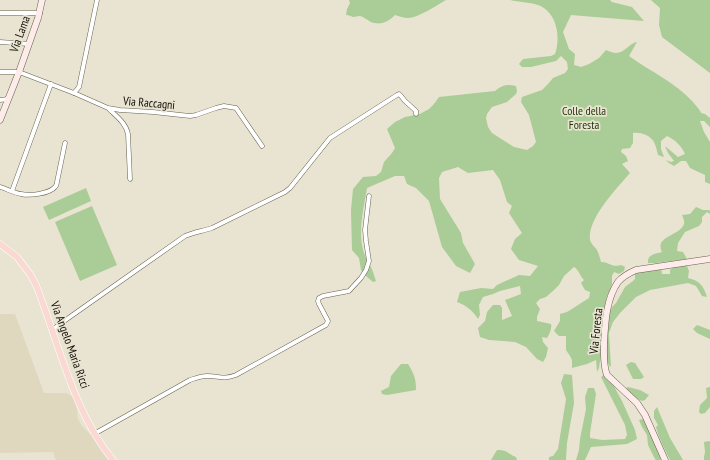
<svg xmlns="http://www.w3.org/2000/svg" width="710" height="460" viewBox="0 0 710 460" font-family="'PT Sans Narrow',sans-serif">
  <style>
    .built { fill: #dfd8be }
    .green { fill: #aacc96 }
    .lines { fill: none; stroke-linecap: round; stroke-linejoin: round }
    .street-casing { stroke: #656050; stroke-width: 5 }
    .secondary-casing { stroke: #656050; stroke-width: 7 }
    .primary-casing { stroke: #fff; stroke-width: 7 }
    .street { stroke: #fff; stroke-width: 4 }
    .secondary { stroke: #fdece9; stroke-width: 6 }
    .primary { stroke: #fbd9d3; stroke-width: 6 }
    .labels { text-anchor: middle; stroke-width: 3.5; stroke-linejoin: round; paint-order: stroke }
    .street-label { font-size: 12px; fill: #110f09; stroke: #e9e4d1 }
    .park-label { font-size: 12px; fill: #1b3605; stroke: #e9e4d1 }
  </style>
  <rect width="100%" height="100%" fill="#e9e4d1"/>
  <polygon class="built" points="0,314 15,314 44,393 66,393 69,394 74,398 76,401 78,419 82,426 91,435 102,451 109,460 56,460 53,452 0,453"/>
  <g class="green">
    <path d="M 349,0 L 446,0 C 437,5 418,18 408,18 C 404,18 399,16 395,15 C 389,21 381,26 371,22 C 367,20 364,17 360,16 C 357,16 355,17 353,17 C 351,16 349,15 346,15 L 347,9 L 350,3 Z"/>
    <path d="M 510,0 L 610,0 L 612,2 L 632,7 L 644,21 L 571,15 L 563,32 L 569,49 L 575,54 L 574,65 L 581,67 L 589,64 L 599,58 L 606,50 C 609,51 613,53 616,53 C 625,53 629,43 637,42 L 629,56 C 651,72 675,82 693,102 C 696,106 699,108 701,113 L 705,114 L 710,118 L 710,127 L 704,121 L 700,121 L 704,132 L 710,142 L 710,184 L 705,182 L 705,175 L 690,168 L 686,161 L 681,161 L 674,166 L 669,163 L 666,160 L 671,162 L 674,161 L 668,153 L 665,146 L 678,157 L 685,154 C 681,145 675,140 667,136 L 661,141 L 661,149 L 664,157 L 658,155 C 657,151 656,146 654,142 C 650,135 640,132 633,133 L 633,143 L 630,148 L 622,149 L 621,152 L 626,156 L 628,161 L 622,164 L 630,173 C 617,188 587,219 590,240 C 591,244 595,247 597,250 C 599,254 600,258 601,262 C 610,262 611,268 621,265 L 625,267 L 624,271 L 619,274 L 614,272 L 612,276 L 612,284 L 607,297 L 601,319 L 601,354 L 599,368 L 597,372 L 596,360 L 587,364 L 572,368 L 572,360 L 570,356 L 566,350 L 566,336 L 559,336 L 554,331 L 560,321 L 560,314 L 567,312 L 589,298 L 590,292 L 585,290 L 581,283 L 584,280 C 580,276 579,270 574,267 L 564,276 L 559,285 L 554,290 L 546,297 L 540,299 L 536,303 L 540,309 L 537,317 L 537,321 L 551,324 C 552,329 550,333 547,338 L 542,337 L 543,342 L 548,348 L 546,357 L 543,362 L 537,359 L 526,347 L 515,342 L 489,340 L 480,337 L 478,328 L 485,321 L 487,312 L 493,305 L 500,305 L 502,308 L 502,320 L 512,316 L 505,300 L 521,294 L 520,286 L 500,291 L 493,294 L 483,297 L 479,305 L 480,315 L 478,319 C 472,310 467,306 457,302 L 460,292 L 481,288 L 493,289 L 497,285 L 519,275 L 530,276 L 538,266 L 519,260 L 511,249 L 515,239 L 522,233 L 509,213 L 512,206 L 507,202 L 500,180 L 493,170 L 468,173 L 458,167 L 442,172 L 439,178 L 440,199 L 461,233 L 463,243 L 475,264 L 470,273 L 456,266 L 442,247 L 429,201 L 416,188 L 407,184 L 404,176 L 395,176 L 367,188 C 364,208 357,232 364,253 C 366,260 371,265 373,272 C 374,275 375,278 376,281 L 373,282 L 366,276 L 361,270 L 359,258 L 352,250 L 351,210 L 353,189 L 363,177 L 376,176 L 381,172 L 384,162 L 392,153 L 395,148 L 387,129 L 395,122 L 405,117 L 420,114 L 429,109 L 434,104 L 439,97 L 495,91 C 502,85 507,84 516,86 L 517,91 L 516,94 L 507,102 L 492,107 L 487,114 L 486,118 L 488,127 L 492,133 L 514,147 L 527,150 L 533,146 L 536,142 L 529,115 L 521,102 L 522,97 L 542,90 L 548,84 L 553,78 L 565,73 L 568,69 L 567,62 L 561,56 L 556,61 L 531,67 L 522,67 L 519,64 L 523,59 L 551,56 L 555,54 C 561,37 557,12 538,5 C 529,2 519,2 510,0 Z"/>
    <polygon points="651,0 710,0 710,73 662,37 659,25 660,8"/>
    <polygon points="86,188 91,201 49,220 43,207"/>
    <polygon points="92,206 117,265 80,281 55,222"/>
    <path d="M 696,207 L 703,210 L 709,210 L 710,211 L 710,214 L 707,212 L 702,217 L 702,222 L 699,226 L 685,232 L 678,243 L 677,251 L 683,252 L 687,259 L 656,263 L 648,263 C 647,254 656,254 662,252 C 654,236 680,236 684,224 C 685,221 683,218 682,215 L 690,214 Z"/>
    <path d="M 681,264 L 687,266 L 689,271 L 688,278 C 700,281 703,285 707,297 L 702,296 L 696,286 L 688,283 L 650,290 L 636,297 L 620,313 L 613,322 L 609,333 L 611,367 L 606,362 L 608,317 L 612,307 L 616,303 L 625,287 L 633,281 L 635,279 L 635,273 L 661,268 L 662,274 L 670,274 L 670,270 L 675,266 Z"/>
    <polygon points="697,325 710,330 710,339 697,333 693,329"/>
    <polygon points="631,362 635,363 644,377 641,379 633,379 626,365"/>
    <path d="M 401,364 L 408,364 C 414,374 416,378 416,390 L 387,395 L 382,394 L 381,391 L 389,387 L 391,376 Z"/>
    <polygon points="564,374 572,375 574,403 567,443 566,460 549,460 549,457 553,456 558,449 566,399 561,383"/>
    <polygon points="604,375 610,379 622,401 635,430 637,439 627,444 591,447 585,460 576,460 579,450 580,439 586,409 585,397 588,388 594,388 596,394 590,433 590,438 602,440 625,439 627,435 625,425 601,377"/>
    <path d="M 628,387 L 640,390 L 649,395 L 645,400 L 642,401 C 636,399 629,394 626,388 Z"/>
    <polygon points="710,387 710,407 705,413 701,414 699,412 700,405 707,398 706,388"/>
    <path d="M 657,407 L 670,438 L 683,460 L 670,460 C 665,449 659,439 656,427 L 658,425 L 654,418 L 654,411 Z"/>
    <polygon points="643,419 650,429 661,460 656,460 655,459 648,445 647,435 642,427 639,420"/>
    <polygon points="709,441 710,442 710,460 704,460 704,457 705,452 704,442"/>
    <path d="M 497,450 C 507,450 507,453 516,457 L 517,460 L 491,460 Z"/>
  </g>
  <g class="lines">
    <defs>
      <g id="street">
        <polyline points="0,13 40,13"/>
        <polyline points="0,42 29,44"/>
        <polyline points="0,72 19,72 74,93 108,108 120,110 153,112 190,116 196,115 216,108 224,106 236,108 262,146"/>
        <polyline points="74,93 79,87 97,0"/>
        <polyline points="0,100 8,99"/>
        <path d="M 109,109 C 116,116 126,123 128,134 L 130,179"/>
        <path d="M 0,187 C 7,189 14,193 21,194 C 29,196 49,194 55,187 C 56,186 57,184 57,182 L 65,143"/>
        <polyline points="12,191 51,84"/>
        <path d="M 52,330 L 67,319 L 185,236 C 194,232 203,231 212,228 L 285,192 L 290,188 L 330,138 L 397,95 L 399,94 L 401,96 L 405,101 L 416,111 L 416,114"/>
        <path d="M 94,434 L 190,380 C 196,378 201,376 207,376 C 220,376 223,380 236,375 L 326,325 L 328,321 L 319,304 L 318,301 L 319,298 L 323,296 L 349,291 L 361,278 L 366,270 L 369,261 L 366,241 L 365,230 L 369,196"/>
      </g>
      <g id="secondary">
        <polyline points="0,120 19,72 38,18 42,0"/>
        <path d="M 665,460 L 645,415 L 637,403 L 607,375 C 603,365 604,355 604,344 C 605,324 606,299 618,282 C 623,276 629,273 636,270 L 710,259"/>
      </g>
      <path id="primary" d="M 0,244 L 17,257 L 30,274 L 36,285 C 59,343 73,412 113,460"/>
    </defs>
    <use href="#street" class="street-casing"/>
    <use href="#secondary" class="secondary-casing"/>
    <use href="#primary" class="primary-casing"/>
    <use href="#street" class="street"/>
    <use href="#secondary" class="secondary"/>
    <use href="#primary" class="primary"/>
  </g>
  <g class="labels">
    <g class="street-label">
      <text transform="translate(20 34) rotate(-70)" y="4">Via Lama</text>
      <text transform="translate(149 103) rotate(5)" y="4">Via Raccagni</text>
      <text transform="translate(596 331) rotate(-84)" y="4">Via Foresta</text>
      <text transform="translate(70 345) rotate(70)" y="4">Via Angelo Maria Ricci</text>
    </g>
    <g class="park-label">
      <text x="584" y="115">Colle della<tspan x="584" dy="14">Foresta</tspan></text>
    </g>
  </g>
</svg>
